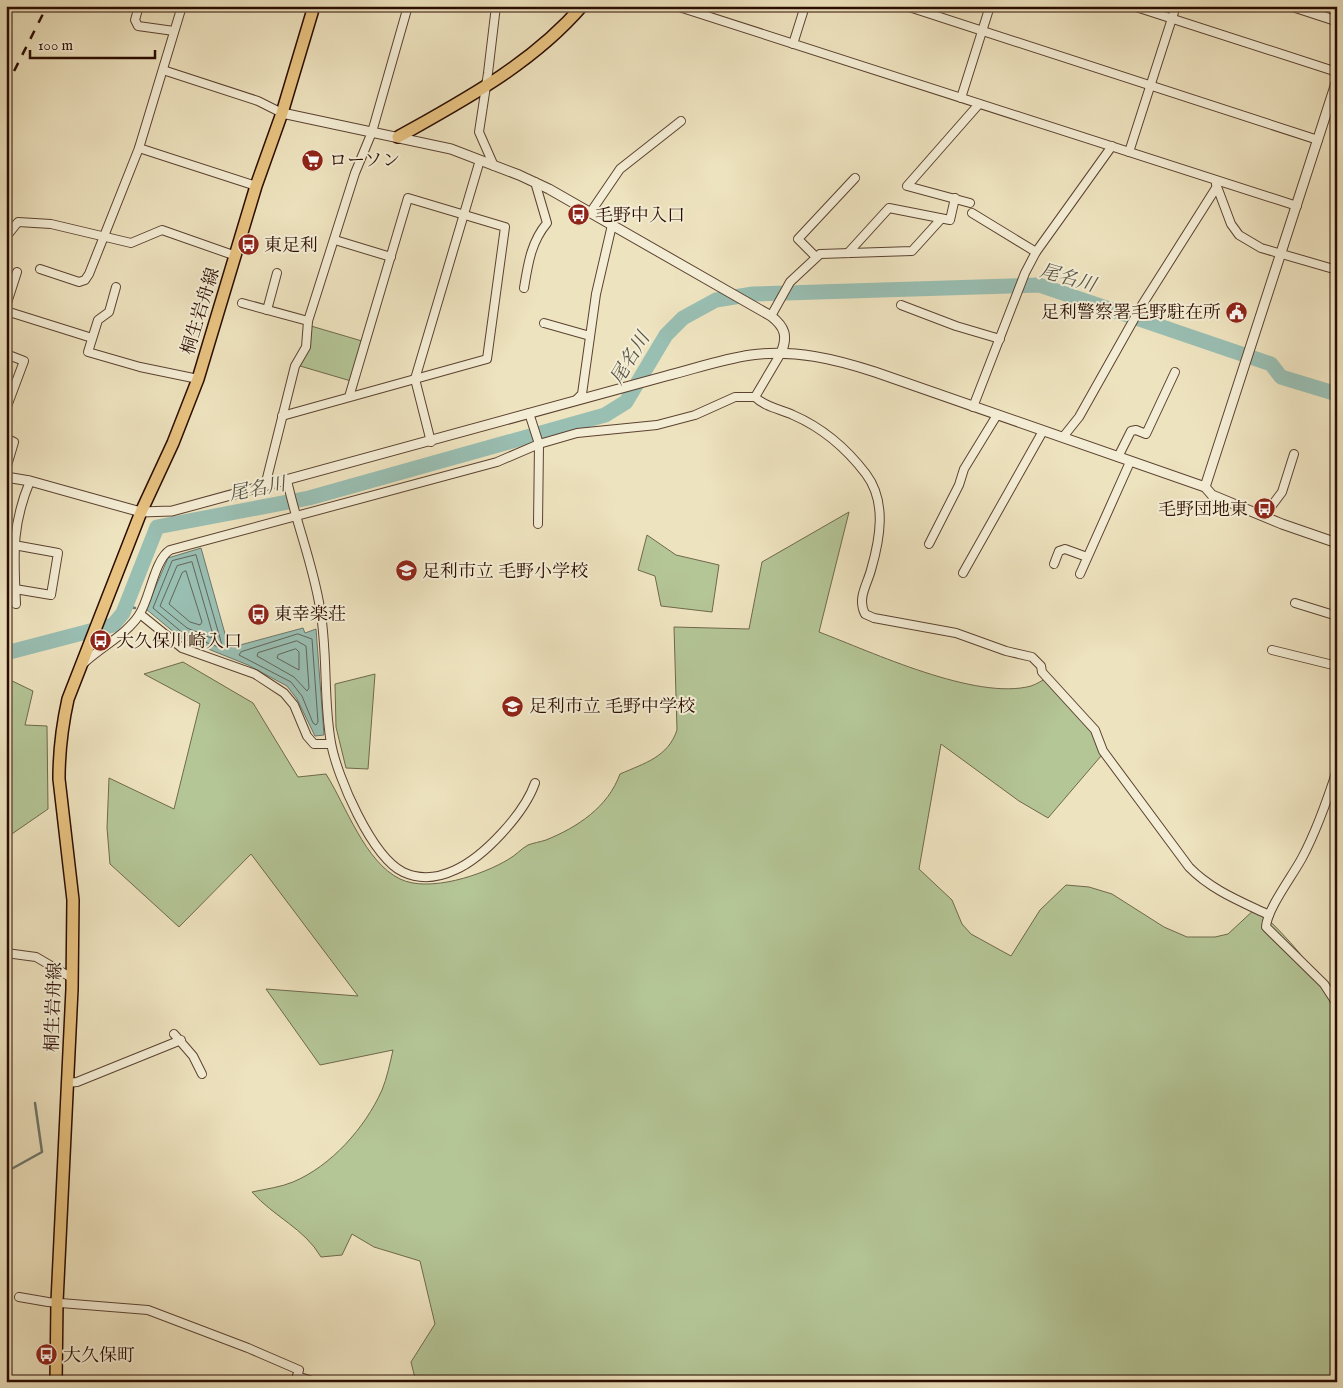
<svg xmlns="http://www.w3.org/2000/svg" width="1343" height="1388" viewBox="0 0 1343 1388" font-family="'IM FELL English','Noto Serif JP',serif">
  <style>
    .green { fill: #b4c596; stroke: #6f684b }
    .water { fill: #99beb2; stroke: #6d776b }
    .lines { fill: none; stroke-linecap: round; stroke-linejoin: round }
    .shore { stroke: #626559; stroke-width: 1 }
    .stream { stroke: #6d776b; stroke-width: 2.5 }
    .river { stroke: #99beb2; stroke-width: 15 }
    .minor-casing { stroke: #5b4230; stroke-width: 10 }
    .tertiary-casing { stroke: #5b4230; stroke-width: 11 }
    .primary-casing { stroke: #2a0c00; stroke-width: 14 }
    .minor { stroke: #f4edd5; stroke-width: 8 }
    .tertiary { stroke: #f4edd5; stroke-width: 9 }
    .primary { stroke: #e7c280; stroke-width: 11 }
    .rail { stroke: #2a0c00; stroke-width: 2.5; stroke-dasharray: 9 9; stroke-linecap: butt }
    .labels { text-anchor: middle; stroke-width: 4; stroke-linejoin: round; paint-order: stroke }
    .poi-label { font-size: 18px; fill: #2a0c00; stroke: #f4edd5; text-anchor: start }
    .street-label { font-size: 18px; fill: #2a0c00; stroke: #f4edd5 }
    .water-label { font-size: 19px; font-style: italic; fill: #565347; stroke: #f4edd5 }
  </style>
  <rect width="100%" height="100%" fill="#eee3bf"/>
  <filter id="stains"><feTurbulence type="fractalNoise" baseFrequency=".004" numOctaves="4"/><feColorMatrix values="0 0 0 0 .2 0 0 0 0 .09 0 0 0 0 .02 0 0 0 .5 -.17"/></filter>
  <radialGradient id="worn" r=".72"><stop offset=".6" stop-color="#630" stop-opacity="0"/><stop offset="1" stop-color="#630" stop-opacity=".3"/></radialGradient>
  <g class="green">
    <polygon points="311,326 362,341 351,381 300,366 309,347"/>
    <path d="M 849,512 L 819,632 C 872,652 976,701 1031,686 C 1037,684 1043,680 1048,677 L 1107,749 L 1048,818 L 1019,801 L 941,744 L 919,869 L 952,900 L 962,924 L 971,934 L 1011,956 L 1040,910 L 1066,885 L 1089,887 L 1112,894 L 1164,927 L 1187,937 L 1215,937 L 1228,934 L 1256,908 C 1290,939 1313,967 1337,1006 L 1337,1382 L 416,1382 L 411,1362 L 435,1324 L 420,1261 L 374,1247 L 352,1234 L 342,1255 L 321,1257 C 304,1228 274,1217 252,1192 C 266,1189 281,1187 293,1182 C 331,1166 365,1128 382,1090 C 387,1078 390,1063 393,1050 L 320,1065 L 266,989 L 358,996 L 251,854 L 179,927 L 110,864 L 107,828 L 109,778 L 174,809 L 200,704 L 144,674 L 183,662 L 253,703 L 298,777 L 326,774 C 346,806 365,862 400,879 C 429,893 483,875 509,859 C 516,855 521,849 528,845 C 533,843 540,842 546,840 C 578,827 608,807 620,774 C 645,763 668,757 677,730 L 674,627 L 749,629 L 762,562 Z"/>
    <polygon points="647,535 676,555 719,565 712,612 661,606 655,576 638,570"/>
    <polygon points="375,674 368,769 346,768 336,727 335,684"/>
    <polygon points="6,678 33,691 25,725 47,726 48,809 6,838"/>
  </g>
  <polygon class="water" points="201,548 229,648 303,628 305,633 316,629 324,735 315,736 297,699 287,686 248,665 181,638 146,609 168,558"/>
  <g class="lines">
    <g class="shore">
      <polygon points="196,555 222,645 221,648 184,634 153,608 172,561"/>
      <polygon points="192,562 213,635 211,638 187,628 160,606 177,566"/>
      <polygon points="186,571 202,622 200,625 190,622 169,604 182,573"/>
      <polygon points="298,634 312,639 318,722 316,725 313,723 302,696 291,682 239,655 241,652"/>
      <polygon points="297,641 306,646 309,688 307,691 294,677 257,656 258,653"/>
      <polygon points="296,649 299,652 299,670 277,658 278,655"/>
    </g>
    <g class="stream">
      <polyline points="806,14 809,6"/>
      <polyline points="127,606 135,608"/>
      <polyline points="6,1172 42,1152 35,1103"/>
    </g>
    <polyline class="river" points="6,653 113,625 123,613 157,527 309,498 605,415 626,402 666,335 683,318 716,300 753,294 1039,285 1271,364 1281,377 1337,394"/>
    <defs>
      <g id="minor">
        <polyline points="139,6 135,20 138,26 174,31"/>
        <polyline points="676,6 1297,206"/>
        <polyline points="906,6 1318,140"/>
        <polyline points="1133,6 1337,72"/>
        <polyline points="793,44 805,6"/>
        <polyline points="163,70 258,101 282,113"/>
        <polyline points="961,98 990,6"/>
        <polyline points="139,148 256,186"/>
        <polyline points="1129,152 1176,6"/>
        <polyline points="494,166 479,132 488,73 496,6"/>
        <polyline points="1216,184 1231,224 1239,235 1261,248 1337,270"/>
        <polyline points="970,203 907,186 979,104"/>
        <polyline points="590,213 620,169 681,121"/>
        <polyline points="972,213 1036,252"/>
        <polyline points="6,237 18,222 51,224 131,243 162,230 236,256"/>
        <polyline points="335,240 391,257"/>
        <polyline points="848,253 889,208 950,220 955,198"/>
        <polyline points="816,257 798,239 855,178"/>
        <polyline points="40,269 79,282 85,280 89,274 139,148 182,6"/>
        <polyline points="116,287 109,312 98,320 88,352 140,367 198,379"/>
        <path d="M 524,288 C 528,264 531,242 547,223 L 535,182"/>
        <polyline points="242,303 308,321"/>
        <polyline points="901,305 956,326 1000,339"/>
        <polyline points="6,306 17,272"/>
        <polyline points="267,310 277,273"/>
        <polyline points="6,311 92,338"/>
        <polyline points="771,316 790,282 820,254 912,251 941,219"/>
        <polyline points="544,323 590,336"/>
        <polyline points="6,354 24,361 6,409"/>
        <polyline points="755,397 781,353"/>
        <polyline points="577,399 582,394 596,294 612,225"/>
        <polyline points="973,407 1025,273 1036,252 1112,146"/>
        <polyline points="529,413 539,444 538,524"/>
        <polyline points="282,416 487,359 505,227 408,198 349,397"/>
        <polyline points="1063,437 1079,417 1142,305 1216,188"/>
        <polyline points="6,438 14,442 6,469"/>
        <polyline points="431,442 415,379 480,160"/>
        <polyline points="1118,457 1131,431 1136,430 1146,434 1175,372"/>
        <path d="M 287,480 C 296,523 313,564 320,608 C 328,652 323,699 331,743 C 337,777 372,857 403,872 C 420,880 438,878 455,870 C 484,857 524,814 535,783"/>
        <polyline points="265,486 295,366 306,347 308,321 355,173 372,132 408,6"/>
        <polyline points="1264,516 1282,492 1294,454"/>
        <polyline points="929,544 959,485 964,469 997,415"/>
        <polyline points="14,545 58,553 51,595 15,589"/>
        <polyline points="1054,564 1059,551 1065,549 1087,557"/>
        <polyline points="963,573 1043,431"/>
        <polyline points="1080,574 1130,462"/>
        <polyline points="1295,603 1337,616"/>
        <path d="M 16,604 C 14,556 11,527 30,481"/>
        <polyline points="140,614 182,648 255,674 284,693 294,705 307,736 314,744 331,744"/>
        <polyline points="1272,650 1337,666"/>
        <path d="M 84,663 C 101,647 127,634 139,615 C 150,599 154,560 170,550 L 497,462 L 539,444 L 577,433 L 657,425 L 695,415 L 735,397 L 755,397 C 765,407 780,409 793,415 C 823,428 847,449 866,474 C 887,502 880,539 871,570 C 867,585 857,598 865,614 L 874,618 L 956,633 L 1006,651 L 1032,657 L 1041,666 L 1042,672 L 1095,730 L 1103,751 L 1189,867 C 1211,890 1242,902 1269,915"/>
        <path d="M 1337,770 C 1327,801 1317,830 1302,858 C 1293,875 1267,909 1266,927 L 1324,984 L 1337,1004"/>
        <polyline points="6,953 36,957 72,978"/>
        <polyline points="174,1034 193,1056 202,1074"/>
        <polyline points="67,1083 77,1082 181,1040"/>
        <polyline points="19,1297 48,1302 148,1310 248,1348 299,1370 295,1382"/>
        <polyline points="297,1376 315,1382"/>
      </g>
      <g id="tertiary">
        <polyline points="1291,6 1337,21"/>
        <path d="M 282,113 L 451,149 L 519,175 L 549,189 L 771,316 C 785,327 788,336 781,353"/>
        <path d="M 6,477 L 30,481 L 141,512 L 172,511 L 666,376 C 694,369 722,359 751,355 C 794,349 835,359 875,372 L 1205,487 L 1212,495 L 1282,524 L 1337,543"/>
        <polyline points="1205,487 1337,80"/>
      </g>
      <g id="primary">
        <path d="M 398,137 C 464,100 532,64 582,6"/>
        <path d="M 56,1382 L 57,1302 L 72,989 L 73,900 L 59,779 C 59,752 62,726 68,699 L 141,512 L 173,443 L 198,379 L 256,186 L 282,113 L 314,6"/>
      </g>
    </defs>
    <use href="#minor" class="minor-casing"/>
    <use href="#tertiary" class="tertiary-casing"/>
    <use href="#primary" class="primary-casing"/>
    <use href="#minor" class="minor"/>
    <use href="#tertiary" class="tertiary"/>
    <use href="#primary" class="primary"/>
    <polyline class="rail" points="6,87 47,6"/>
  </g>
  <defs>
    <symbol id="supermarket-disc" viewBox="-11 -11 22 22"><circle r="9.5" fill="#8f2418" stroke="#f4edd5"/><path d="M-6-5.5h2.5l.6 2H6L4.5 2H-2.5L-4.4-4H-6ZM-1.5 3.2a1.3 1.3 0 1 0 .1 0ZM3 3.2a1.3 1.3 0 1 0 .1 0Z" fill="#fff"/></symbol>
    <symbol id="bus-disc" viewBox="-11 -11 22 22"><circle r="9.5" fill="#8f2418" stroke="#f4edd5"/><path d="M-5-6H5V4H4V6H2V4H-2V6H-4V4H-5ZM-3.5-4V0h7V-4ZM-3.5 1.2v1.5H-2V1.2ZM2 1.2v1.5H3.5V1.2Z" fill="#fff"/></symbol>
    <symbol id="civic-disc" viewBox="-11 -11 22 22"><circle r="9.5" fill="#8f2418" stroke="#f4edd5"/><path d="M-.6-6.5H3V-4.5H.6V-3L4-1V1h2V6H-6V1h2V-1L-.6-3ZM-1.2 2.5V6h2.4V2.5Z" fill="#fff"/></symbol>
    <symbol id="school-disc" viewBox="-11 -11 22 22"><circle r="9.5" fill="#8f2418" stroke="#f4edd5"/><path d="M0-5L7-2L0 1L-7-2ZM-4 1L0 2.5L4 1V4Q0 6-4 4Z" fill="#fff"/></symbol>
  </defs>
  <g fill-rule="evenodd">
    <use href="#supermarket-disc" x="300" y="148" width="25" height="25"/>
    <use href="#bus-disc" x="566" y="202" width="25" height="25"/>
    <use href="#bus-disc" x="236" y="232" width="25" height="25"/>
    <use href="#civic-disc" x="1224" y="300" width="25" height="25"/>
    <use href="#bus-disc" x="1252" y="496" width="25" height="25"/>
    <use href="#school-disc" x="394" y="558" width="25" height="25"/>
    <use href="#bus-disc" x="246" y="602" width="25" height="25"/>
    <use href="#bus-disc" x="88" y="628" width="25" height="25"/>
    <use href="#school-disc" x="500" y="694" width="25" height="25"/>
    <use href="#bus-disc" x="34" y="1342" width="25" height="25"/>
  </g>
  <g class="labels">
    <g class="poi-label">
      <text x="329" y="166">ローソン</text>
      <text x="595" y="221">毛野中入口</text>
      <text x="264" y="251">東足利</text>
      <text x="1221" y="318" text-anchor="end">足利警察署毛野駐在所</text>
      <text x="1248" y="515" text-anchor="end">毛野団地東</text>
      <text x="422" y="577">足利市立 毛野小学校</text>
      <text x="274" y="620">東幸楽荘</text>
      <text x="116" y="647">大久保川崎入口</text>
      <text x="529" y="712">足利市立 毛野中学校</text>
      <text x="63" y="1361">大久保町</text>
    </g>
    <g class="street-label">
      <text transform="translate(200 311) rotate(-73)" y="6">桐生岩舟線</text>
      <text transform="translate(53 1007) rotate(-88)" y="6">桐生岩舟線</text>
    </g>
    <g class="water-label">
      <text transform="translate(1068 277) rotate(16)" y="7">尾名川</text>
      <text transform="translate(629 358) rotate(-59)" y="7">尾名川</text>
      <text transform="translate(257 488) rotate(-11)" y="7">尾名川</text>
    </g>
  </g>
  <rect width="1343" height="1388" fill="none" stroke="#eee3bf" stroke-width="25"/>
  <rect x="8" y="8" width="1328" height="1373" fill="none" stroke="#2a0c00" stroke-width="2.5"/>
  <rect x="12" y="12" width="1318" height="1363" fill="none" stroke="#2a0c00"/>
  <path d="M30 50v8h125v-8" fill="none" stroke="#2a0c00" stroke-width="2.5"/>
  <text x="38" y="50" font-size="15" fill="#2a0c00" stroke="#f4edd5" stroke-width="4" paint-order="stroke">100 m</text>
  <rect width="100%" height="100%" filter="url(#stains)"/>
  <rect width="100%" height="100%" fill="url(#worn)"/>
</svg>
